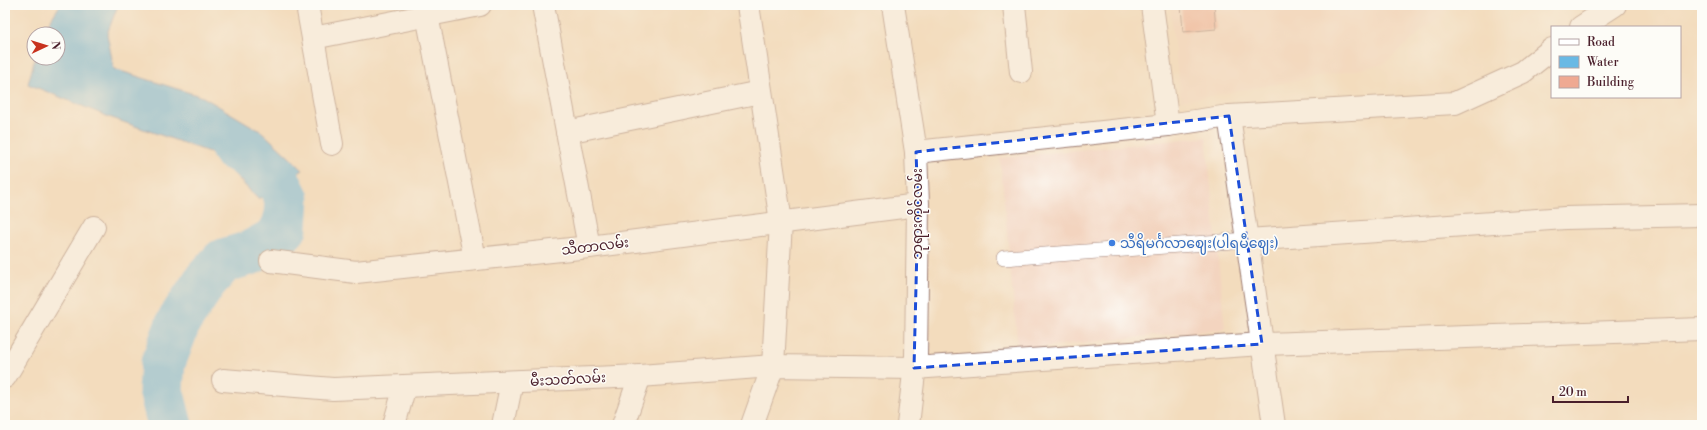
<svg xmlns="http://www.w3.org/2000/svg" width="1707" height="430" viewBox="0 0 1707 430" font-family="'Libre Bodoni','Noto Sans Myanmar',serif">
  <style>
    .built { fill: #f3d4bf }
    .water { fill: #69b9e4; stroke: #5a6c88 }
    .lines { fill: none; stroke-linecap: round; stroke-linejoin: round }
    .river { stroke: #69b9e4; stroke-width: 45 }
    .building { fill: #efa992 }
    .service-casing { stroke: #9e7e74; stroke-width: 16 }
    .minor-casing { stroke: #9e7e74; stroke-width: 24 }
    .secondary-casing { stroke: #9e7e74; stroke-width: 24 }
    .service { stroke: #fff; stroke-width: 15 }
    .minor { stroke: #fff; stroke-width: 22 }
    .secondary { stroke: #fff; stroke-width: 22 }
    .marked { fill: none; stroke: #1d4ed8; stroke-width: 3; stroke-dasharray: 8 5; stroke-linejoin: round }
    .shop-dot { fill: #3f7fe0; stroke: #fdfcf7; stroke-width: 1.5 }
    .labels { text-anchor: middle; stroke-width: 3; stroke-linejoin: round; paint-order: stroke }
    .street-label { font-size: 14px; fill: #4a1f2b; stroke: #fdfcf7 }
    .shop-label { font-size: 14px; fill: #366cbe; stroke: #fdfcf7; text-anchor: start }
  </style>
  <rect width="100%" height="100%" fill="#fdfcf7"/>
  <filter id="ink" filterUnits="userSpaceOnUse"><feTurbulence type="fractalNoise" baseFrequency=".025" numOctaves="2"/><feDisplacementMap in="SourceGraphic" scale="8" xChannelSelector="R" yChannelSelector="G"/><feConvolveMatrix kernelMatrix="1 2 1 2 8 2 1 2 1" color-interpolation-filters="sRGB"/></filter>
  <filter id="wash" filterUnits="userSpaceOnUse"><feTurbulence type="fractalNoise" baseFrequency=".012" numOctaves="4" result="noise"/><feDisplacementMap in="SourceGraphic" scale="16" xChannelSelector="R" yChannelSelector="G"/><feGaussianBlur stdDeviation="0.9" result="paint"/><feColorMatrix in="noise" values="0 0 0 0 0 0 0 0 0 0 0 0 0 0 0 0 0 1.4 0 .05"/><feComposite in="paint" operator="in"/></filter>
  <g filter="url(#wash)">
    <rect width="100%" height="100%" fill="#f3dcbd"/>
    <g class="built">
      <polygon points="1170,5 1453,5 1382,65 1181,101"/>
      <polygon points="1206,137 1225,329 1018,349 1000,158"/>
    </g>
    <polygon class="water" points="60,5 118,5 107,34 114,69 203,97 262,132 303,170 258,199 215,154 109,117 28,84 35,58 58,58 58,34 42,34"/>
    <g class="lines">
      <polyline class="river" points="170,425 161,390 163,363 179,321 206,280 223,261 250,253 272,241 285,228 287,199 276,177 240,151 233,148"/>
    </g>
    <g id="blocks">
      <polygon class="building" points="1181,5 1214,5 1216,29 1183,32"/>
    </g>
  </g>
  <g filter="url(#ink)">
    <use href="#blocks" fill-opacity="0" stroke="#9e7e74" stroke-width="1"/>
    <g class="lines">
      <defs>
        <polyline id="service" points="1004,258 1247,240"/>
        <g id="minor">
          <polyline points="307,5 332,144"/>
          <polyline points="425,5 475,259"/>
          <polyline points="543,5 589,247"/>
          <polyline points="748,5 781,222 773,366 752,425"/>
          <polyline points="1014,5 1021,72"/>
          <polyline points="1152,5 1168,125"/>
          <polyline points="1581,27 1615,5"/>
          <polyline points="313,38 480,5"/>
          <polyline points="1229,116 1274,425"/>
          <polyline points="567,132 760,92"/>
          <polyline points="916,152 1168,125 1229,116 1455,103 1523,72 1552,49"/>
          <polyline points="1247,240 1565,218 1702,215"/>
          <polyline points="271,261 356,272 589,247 918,205"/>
          <polyline points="5,377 94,227"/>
          <polyline points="223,380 333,389 640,376 773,366 914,368 1262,344 1702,329"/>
          <polyline points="394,425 405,386"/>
          <polyline points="503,425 512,382"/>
          <polyline points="623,425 640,376"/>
        </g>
        <polyline id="secondary" points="893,5 916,152 918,205 916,356 908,425"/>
      </defs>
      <use href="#service" class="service-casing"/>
      <use href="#minor" class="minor-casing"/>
      <use href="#secondary" class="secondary-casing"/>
      <use href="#service" class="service"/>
      <use href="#minor" class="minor"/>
      <use href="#secondary" class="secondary"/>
    </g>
  </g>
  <path d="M0 0H1707V430H0ZM 1229,116 L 1262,344 L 914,368 L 918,205 L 916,152 Z" fill="#f3dcbd" fill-opacity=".55" fill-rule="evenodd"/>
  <path class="marked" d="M 1229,116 L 1262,344 L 914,368 L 918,205 L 916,152 Z"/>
  <circle class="shop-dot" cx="1112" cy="243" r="4"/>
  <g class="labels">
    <g class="street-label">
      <text transform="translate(917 214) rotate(-90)" y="5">ဘုရားကိုင်လမ်း</text>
      <text transform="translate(595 246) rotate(-7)" y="5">သီတာလမ်း</text>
      <text transform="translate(568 379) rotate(-3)" y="5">မီးသတ်လမ်း</text>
    </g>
    <g class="shop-label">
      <text x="1120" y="248">သီရိမင်္ဂလာဈေး(ပါရမီဈေး)</text>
    </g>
  </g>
  <rect width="1707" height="430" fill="none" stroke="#fdfcf7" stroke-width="20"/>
  <rect x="1551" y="26" width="130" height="72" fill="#fdfcf7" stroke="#b5a4a5"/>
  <rect x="1559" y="39" width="20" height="6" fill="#ffffff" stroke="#b5a4a5"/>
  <text x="1587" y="46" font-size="12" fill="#4a1f2b">Road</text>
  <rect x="1559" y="56" width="20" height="12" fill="#69b9e4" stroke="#b5a4a5"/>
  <text x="1587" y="66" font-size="12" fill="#4a1f2b">Water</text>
  <rect x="1559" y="76" width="20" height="12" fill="#efa992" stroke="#b5a4a5"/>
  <text x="1587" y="86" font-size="12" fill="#4a1f2b">Building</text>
  <g transform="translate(46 46) rotate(86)"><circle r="19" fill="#fdfcf7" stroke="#b5a4a5"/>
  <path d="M0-3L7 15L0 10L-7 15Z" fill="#c8321e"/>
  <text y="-6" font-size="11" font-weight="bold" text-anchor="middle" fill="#4a1f2b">N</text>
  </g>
  <path d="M1553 396v6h75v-6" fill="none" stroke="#4a1f2b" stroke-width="2"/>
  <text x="1559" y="396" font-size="12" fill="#4a1f2b" stroke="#fdfcf7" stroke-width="3" paint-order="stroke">20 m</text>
</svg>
